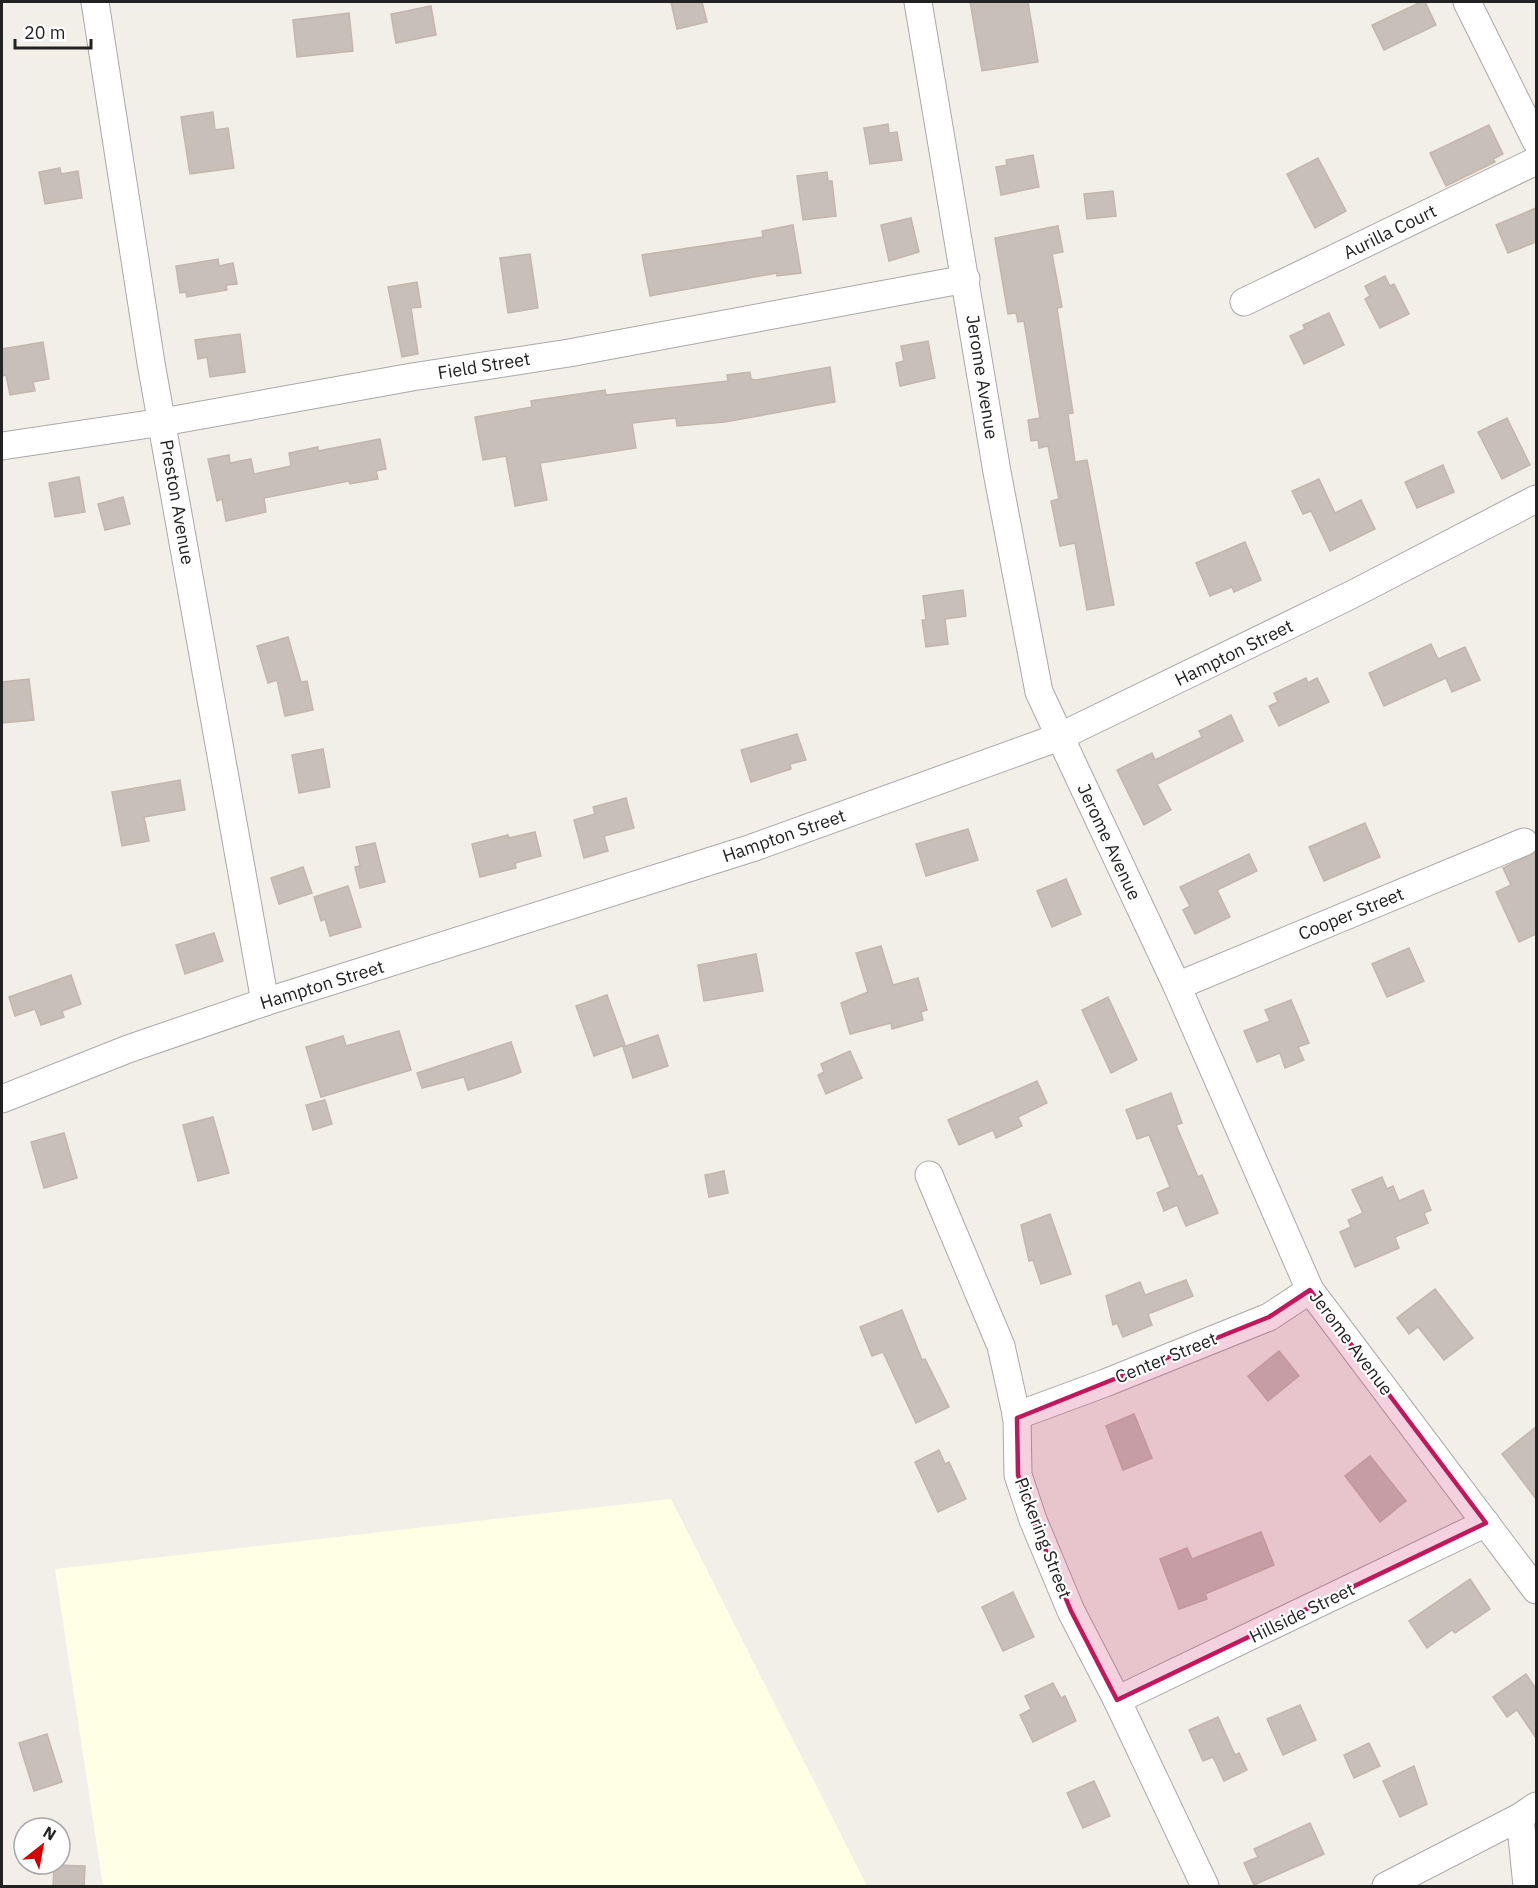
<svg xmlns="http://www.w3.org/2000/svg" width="1538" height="1888" viewBox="0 0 1538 1888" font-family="'IBM Plex Sans',sans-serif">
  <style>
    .education { fill: #ffffe5 }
    .building { fill: #c7bfb8; stroke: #c4b6ab; stroke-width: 1.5 }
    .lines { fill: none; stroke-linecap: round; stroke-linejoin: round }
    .minor-casing { stroke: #a9a9a9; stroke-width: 29 }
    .minor { stroke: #fff; stroke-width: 27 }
    .marked { fill: #c2185b; fill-opacity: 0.2; stroke: #c2185b; stroke-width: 4.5; stroke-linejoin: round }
    .labels { text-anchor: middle; stroke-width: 4.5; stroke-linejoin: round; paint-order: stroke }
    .street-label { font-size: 18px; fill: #222; stroke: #fff }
  </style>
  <rect width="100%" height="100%" fill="#f2efe9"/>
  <polygon class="education" points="671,1499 867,1886 103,1886 55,1569"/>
  <g class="building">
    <polygon points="671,2 702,2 707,22 677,29"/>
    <polygon points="970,2 1028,2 1038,62 982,71"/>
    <polygon points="1421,2 1425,2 1436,25 1384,50 1372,25"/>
    <polygon points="431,6 436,35 396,43 391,14"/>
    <polygon points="349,13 353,51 297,57 293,20"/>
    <polygon points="213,112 215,130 228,128 234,168 190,174 181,117"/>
    <polygon points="888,124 889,133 897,132 902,160 870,164 864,128"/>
    <polygon points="1489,125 1503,154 1493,159 1495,162 1446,186 1430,153"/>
    <polygon points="1033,155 1039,187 1001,195 996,167 1007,165 1006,160"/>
    <polygon points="1318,158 1346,211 1315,228 1287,174"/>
    <polygon points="60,168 61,174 78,171 82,198 45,204 39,172"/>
    <polygon points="827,172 828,181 832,181 836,216 803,220 797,176"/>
    <polygon points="1113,191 1116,216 1087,219 1084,194"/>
    <polygon points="1536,208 1536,242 1508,253 1496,225"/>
    <polygon points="911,218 919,252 889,261 881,225"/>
    <polygon points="793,225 801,273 777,276 777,273 650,296 642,255 763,237 762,231"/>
    <polygon points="1058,226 1063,252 1052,254 1062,307 1057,308 1073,413 1068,414 1075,462 1087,460 1114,605 1087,610 1075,543 1060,546 1051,501 1059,499 1048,446 1039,448 1038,440 1031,441 1028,420 1040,418 1024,321 1018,322 1016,313 1008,314 995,238"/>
    <polygon points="530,254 538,308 508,313 500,258"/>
    <polygon points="218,259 219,266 233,263 237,284 226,285 227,290 187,297 186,292 180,293 176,266"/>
    <polygon points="1385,276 1390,286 1394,284 1409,314 1380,328 1365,299 1370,296 1365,286"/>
    <polygon points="417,282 421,307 411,308 418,354 402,357 388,287"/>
    <polygon points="1329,313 1344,345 1304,364 1290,336 1305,329 1303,325"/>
    <polygon points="240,334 245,372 210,377 207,357 198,359 195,340"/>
    <polygon points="928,341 935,378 900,386 896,363 904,361 901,346"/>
    <polygon points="43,342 49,379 33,382 35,391 10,395 6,375 2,376 2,349"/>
    <polygon points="830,367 835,402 725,422 677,426 676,418 632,423 636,448 540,463 547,500 515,506 506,456 483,460 475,417 532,407 531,401 605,390 606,395 728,381 727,375 750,372 751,379 756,380"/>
    <polygon points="1507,418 1530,465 1502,479 1478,432"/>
    <polygon points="380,439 386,469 376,471 378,479 350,484 349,481 264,498 266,512 226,521 222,499 217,501 208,459 229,455 230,463 251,459 254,474 291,466 289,453 318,447 318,451"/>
    <polygon points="1443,465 1454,492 1417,508 1405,482"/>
    <polygon points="79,477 85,512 55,517 49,483"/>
    <polygon points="1319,479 1335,513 1361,500 1375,529 1330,551 1311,511 1303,514 1292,491"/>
    <polygon points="123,497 130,524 105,530 98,504"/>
    <polygon points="1245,542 1261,580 1234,592 1232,587 1210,596 1196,563"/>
    <polygon points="963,590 966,616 945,619 948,644 926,647 922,620 926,620 923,596"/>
    <polygon points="288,637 301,682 307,681 313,710 285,716 277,680 268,683 257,646"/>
    <polygon points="1431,644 1438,659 1465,647 1480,680 1452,692 1446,678 1384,706 1369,673"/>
    <polygon points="1306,678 1308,683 1317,678 1329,702 1279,726 1269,706 1278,702 1274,693"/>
    <polygon points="29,679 34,720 2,723 2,682"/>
    <polygon points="1231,715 1243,741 1157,784 1171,810 1144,825 1117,770 1152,753 1155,760 1202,737 1199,731"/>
    <polygon points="797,734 806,760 790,764 791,769 751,782 741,750"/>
    <polygon points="323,749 330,787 299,793 292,755"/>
    <polygon points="180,780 185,810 144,817 149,841 122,846 112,792"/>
    <polygon points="626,798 634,828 604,836 608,851 584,858 574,820 595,814 593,807"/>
    <polygon points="1365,823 1380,857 1324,881 1309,847"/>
    <polygon points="968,829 978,860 926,876 916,844"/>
    <polygon points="535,832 541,856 515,863 516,868 480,877 472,844 508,835 509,838"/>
    <polygon points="375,843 385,882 360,888 355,867 360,866 356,847"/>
    <polygon points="1536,852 1536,934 1519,942 1496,892 1511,885 1503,868"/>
    <polygon points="1249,854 1257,871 1217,890 1230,917 1195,934 1183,910 1190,906 1180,887"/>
    <polygon points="303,867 312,893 279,904 271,878"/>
    <polygon points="1066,879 1081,914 1052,927 1037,891"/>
    <polygon points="348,886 361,927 330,936 325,919 321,921 314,897"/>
    <polygon points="214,933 223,961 185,974 176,945"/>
    <polygon points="881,946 893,985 918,978 927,1010 921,1012 923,1020 892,1029 891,1023 850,1034 841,1003 868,992 856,953"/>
    <polygon points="1409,948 1424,981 1387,997 1372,964"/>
    <polygon points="756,954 763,991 704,1001 698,965"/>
    <polygon points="71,975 81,1004 62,1011 64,1017 41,1025 35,1009 15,1016 9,997"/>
    <polygon points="607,995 625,1045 594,1056 576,1006"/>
    <polygon points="1108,997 1137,1060 1111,1073 1082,1010"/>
    <polygon points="1291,1000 1309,1043 1298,1047 1304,1060 1285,1068 1280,1053 1257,1062 1244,1031 1270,1021 1265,1010"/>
    <polygon points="399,1031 411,1070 321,1097 306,1047 343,1036 346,1046"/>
    <polygon points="658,1035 668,1066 633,1078 623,1047"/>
    <polygon points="511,1042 521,1072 512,1076 468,1090 464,1077 422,1088 417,1073"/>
    <polygon points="850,1051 862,1078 826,1094 818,1075 824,1072 821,1064"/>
    <polygon points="1037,1081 1047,1103 1018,1117 1022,1126 996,1138 993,1130 959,1145 948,1120"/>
    <polygon points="1171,1093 1182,1123 1176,1125 1198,1177 1202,1175 1218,1213 1186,1226 1177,1205 1164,1211 1157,1193 1170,1187 1149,1135 1137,1139 1126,1110"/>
    <polygon points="325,1100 332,1124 313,1130 306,1105"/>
    <polygon points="213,1117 229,1173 198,1181 183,1125"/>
    <polygon points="64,1133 77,1178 44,1188 31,1142"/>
    <polygon points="724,1171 728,1193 709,1197 705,1175"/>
    <polygon points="1382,1177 1387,1189 1393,1186 1399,1201 1423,1190 1431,1210 1424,1213 1428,1223 1395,1237 1399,1248 1355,1267 1340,1232 1351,1227 1348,1220 1363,1213 1352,1190"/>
    <polygon points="1050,1214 1071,1274 1041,1284 1033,1260 1029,1261 1021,1225"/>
    <polygon points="1186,1280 1193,1296 1148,1314 1152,1325 1123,1337 1117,1323 1113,1325 1106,1296 1140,1282 1145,1295"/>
    <polygon points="1435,1289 1473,1338 1444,1360 1418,1327 1409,1334 1397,1318"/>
    <polygon points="902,1310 922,1360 925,1359 949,1407 916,1423 883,1352 872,1356 860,1327"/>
    <polygon points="1279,1351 1299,1376 1268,1401 1248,1376"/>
    <polygon points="1134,1414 1152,1458 1123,1470 1106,1426"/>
    <polygon points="1536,1427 1536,1499 1502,1454"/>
    <polygon points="939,1450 945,1464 949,1462 966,1499 938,1512 915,1462"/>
    <polygon points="1370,1456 1406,1501 1380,1522 1345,1476"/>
    <polygon points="1261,1532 1274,1565 1205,1594 1207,1599 1179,1609 1160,1559 1187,1548 1192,1559"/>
    <polygon points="1470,1579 1490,1609 1455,1633 1452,1630 1427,1648 1409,1621"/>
    <polygon points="1013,1592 1034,1637 1003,1651 982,1607"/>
    <polygon points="1526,1674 1536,1689 1536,1738 1517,1710 1507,1717 1493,1697"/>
    <polygon points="1053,1683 1061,1698 1065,1696 1076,1721 1033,1742 1020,1715 1031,1709 1025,1696"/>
    <polygon points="1300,1705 1316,1740 1283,1755 1267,1719"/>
    <polygon points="1218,1717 1235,1755 1239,1753 1247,1770 1224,1781 1213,1757 1203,1761 1189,1730"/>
    <polygon points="47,1734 62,1782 34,1791 19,1743"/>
    <polygon points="1369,1743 1380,1766 1354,1778 1344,1755"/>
    <polygon points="1414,1766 1427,1804 1400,1817 1383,1781"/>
    <polygon points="1094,1781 1110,1816 1083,1828 1067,1793"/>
    <polygon points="1310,1823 1324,1854 1254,1885 1244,1863 1258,1857 1254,1849"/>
    <polygon points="54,1865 85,1866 84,1887 53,1887"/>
  </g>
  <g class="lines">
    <defs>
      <g id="minor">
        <polyline points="95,2 151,363 265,1002"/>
        <polyline points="918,2 997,472 1039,692 1177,986 1310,1290 1536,1590"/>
        <polyline points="1467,2 1536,141"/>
        <polyline points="1244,302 1536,161"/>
        <polyline points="2,446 163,422 412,377 569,353 966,279"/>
        <polyline points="1177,986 1524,842"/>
        <polyline points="2,1099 128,1049 265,1002 752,848 1059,737 1351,595 1536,499"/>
        <polyline points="929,1175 1001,1346 1017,1418 1018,1475 1033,1520 1071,1611 1117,1700 1205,1886"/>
        <polyline points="1016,1416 1105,1383 1269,1317 1310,1290"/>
        <polyline points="1117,1700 1486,1523"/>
        <polyline points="1520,1817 1527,1886"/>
        <polyline points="1386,1886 1520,1817 1536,1806"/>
      </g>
    </defs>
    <use href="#minor" class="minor-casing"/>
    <use href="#minor" class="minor"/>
  </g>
  <path class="marked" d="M 1310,1290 L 1486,1523 L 1117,1700 L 1071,1611 L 1033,1520 L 1018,1475 L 1017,1418 L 1269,1317 Z"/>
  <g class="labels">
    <g class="street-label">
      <text transform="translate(1390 232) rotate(-26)" y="6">Aurilla Court</text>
      <text transform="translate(484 366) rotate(-9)" y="6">Field Street</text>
      <text transform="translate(982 377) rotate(81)" y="6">Jerome Avenue</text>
      <text transform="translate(177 502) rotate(80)" y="6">Preston Avenue</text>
      <text transform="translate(1234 653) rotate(-26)" y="6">Hampton Street</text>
      <text transform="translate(784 836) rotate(-19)" y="6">Hampton Street</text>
      <text transform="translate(1109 842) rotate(65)" y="6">Jerome Avenue</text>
      <text transform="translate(1351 914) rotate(-22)" y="6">Cooper Street</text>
      <text transform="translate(322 985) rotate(-17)" y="6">Hampton Street</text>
      <text transform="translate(1351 1343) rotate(53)" y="6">Jerome Avenue</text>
      <text transform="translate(1166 1358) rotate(-22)" y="6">Center Street</text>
      <text transform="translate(1043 1538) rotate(69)" y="6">Pickering Street</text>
      <text transform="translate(1302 1613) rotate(-26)" y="6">Hillside Street</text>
    </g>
  </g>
  <rect width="1538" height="1888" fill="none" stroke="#222222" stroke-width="6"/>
  <g transform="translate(42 1846) rotate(31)"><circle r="28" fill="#ffffff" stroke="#a7a7a7" stroke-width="1.5"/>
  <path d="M0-4.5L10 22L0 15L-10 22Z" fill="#d40000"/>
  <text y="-9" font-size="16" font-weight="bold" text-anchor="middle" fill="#222222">N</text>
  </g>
  <path d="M15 39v9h76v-9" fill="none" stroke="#222222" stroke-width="3"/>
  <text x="24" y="39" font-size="18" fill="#222222" stroke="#ffffff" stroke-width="4.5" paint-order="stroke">20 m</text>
</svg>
